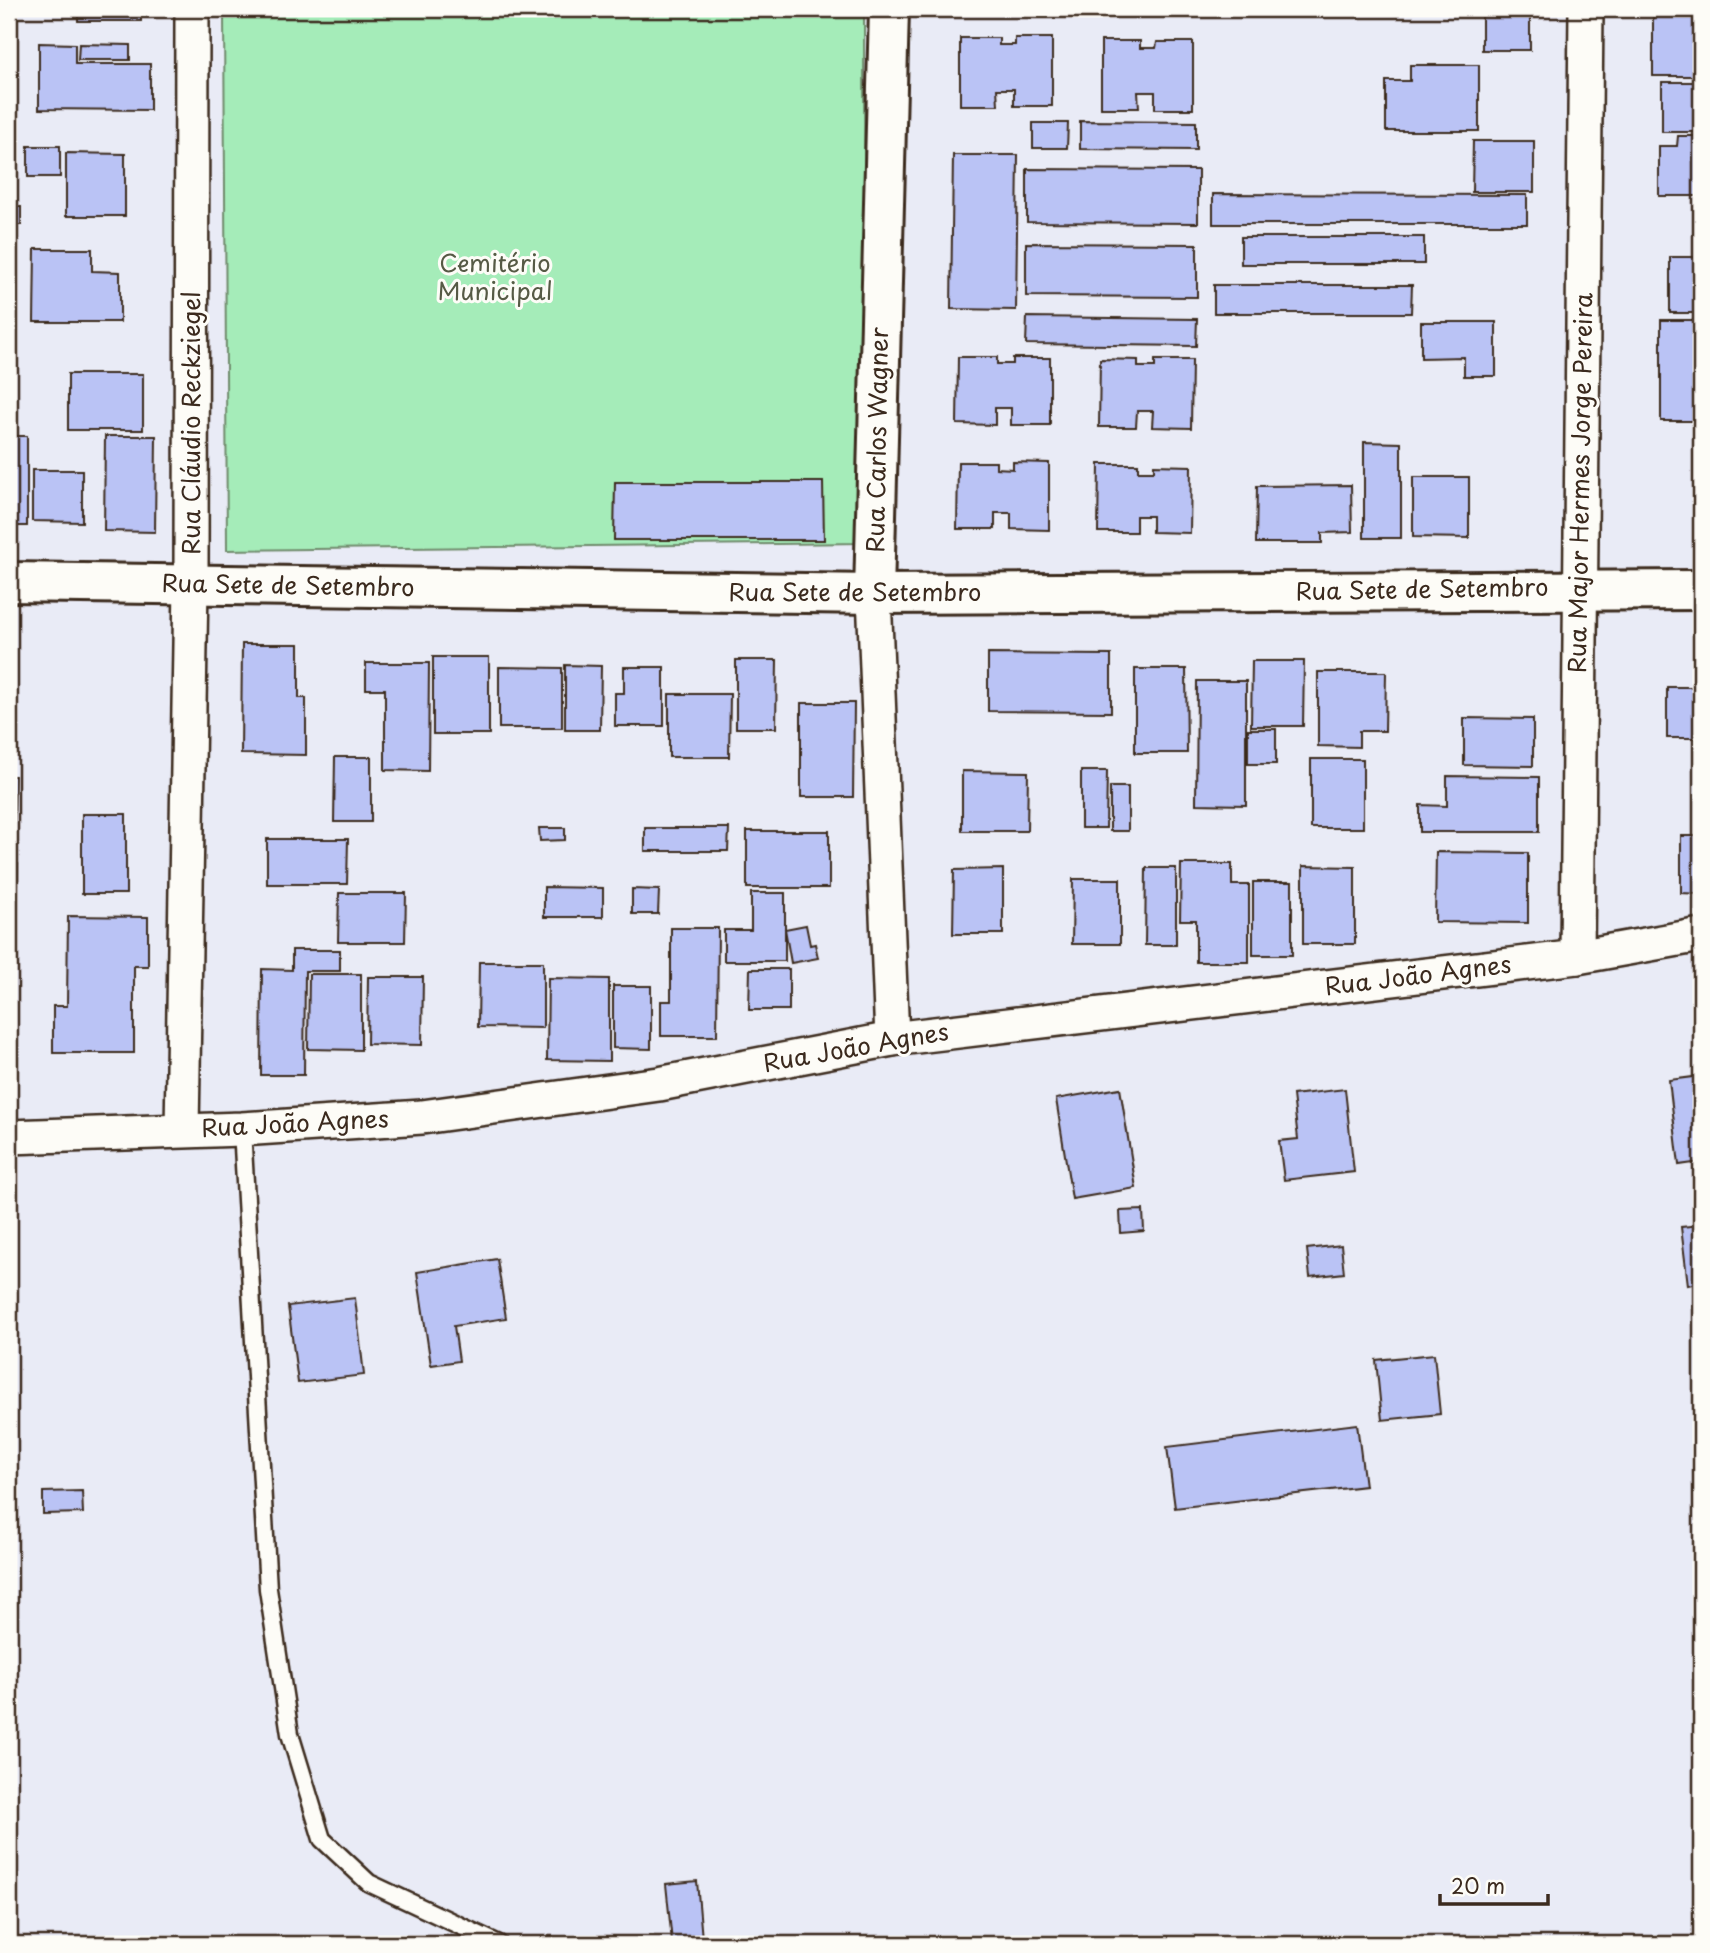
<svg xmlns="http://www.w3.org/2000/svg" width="1710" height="1953" viewBox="0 0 1710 1953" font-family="'Playpen Sans',sans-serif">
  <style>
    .green { fill: #a5ecb9; stroke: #708b6c; stroke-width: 2 }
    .building { fill: #bac3f5; stroke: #3b2a1e; stroke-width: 2 }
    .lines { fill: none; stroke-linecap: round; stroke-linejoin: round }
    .lane-casing { stroke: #3b2a1e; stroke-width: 21 }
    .street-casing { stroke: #3b2a1e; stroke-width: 38 }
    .secondary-casing { stroke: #3b2a1e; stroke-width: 44 }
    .lane { stroke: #fdfcf7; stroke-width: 16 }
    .street { stroke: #fdfcf7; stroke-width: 33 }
    .secondary { stroke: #fdfcf7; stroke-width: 38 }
    .labels { text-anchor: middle; stroke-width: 6; stroke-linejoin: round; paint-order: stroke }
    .park-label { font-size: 24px; fill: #565a45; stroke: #fdfcf7 }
    .street-label { font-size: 24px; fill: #3b2a1e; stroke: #fdfcf7 }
  </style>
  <rect width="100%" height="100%" fill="#e9ebf6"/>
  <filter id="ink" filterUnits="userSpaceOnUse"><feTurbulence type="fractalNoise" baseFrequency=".0143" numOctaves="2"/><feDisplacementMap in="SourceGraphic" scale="14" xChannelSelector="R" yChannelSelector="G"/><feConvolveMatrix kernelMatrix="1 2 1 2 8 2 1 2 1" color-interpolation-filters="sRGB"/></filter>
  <g filter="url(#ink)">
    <polygon class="green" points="224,9 864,9 865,543 227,550"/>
    <g class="building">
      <rect x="78" y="9" width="63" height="12"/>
      <polygon points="1358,9 1403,9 1403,12 1358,13"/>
      <rect x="1482" y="9" width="48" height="41"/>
      <rect x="1653" y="9" width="46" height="67"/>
      <polygon points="960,38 999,38 999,45 1015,45 1015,38 1052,38 1052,106 1014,106 1014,89 997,89 998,105 960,105"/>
      <polygon points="1101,41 1140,41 1140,48 1156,48 1157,42 1193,42 1193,109 1155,109 1155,92 1138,92 1139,108 1101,108"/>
      <polygon points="39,43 75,44 75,64 150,64 150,110 39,109"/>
      <polygon points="79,44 130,45 130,60 78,60"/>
      <polygon points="1410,65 1479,65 1479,131 1386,131 1386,81 1410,81"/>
      <rect x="1662" y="82" width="39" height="50"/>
      <polygon points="1080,121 1196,122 1196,150 1080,149"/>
      <polygon points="1033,123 1068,123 1067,148 1033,148"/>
      <polygon points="1678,136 1701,136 1701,196 1659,196 1659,146 1677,146"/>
      <polygon points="1473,141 1534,141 1534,192 1472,192"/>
      <rect x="28" y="146" width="32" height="31"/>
      <polygon points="66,153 125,154 125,216 66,216"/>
      <polygon points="953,155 1018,155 1016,310 951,309"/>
      <polygon points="1027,169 1198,170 1198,223 1027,222"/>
      <polygon points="1213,194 1527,195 1527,224 1213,224"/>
      <rect x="9" y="207" width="12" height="18"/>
      <rect x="1241" y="237" width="183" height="27"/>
      <polygon points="1026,243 1197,244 1197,297 1026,296"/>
      <polygon points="35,249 92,249 92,271 120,272 120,322 34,322"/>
      <rect x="1670" y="257" width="31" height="56"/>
      <polygon points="1214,285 1412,285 1411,313 1214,313"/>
      <polygon points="1027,317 1197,319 1196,346 1026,344"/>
      <rect x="1661" y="320" width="40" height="101"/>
      <polygon points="1421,322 1496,322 1496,376 1464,376 1464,357 1421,358"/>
      <polygon points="958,357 997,357 997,364 1013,364 1013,358 1050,358 1050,425 1011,425 1011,408 995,408 995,425 957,424"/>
      <polygon points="1100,359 1138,360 1138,367 1155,367 1155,360 1192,360 1191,428 1152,427 1153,411 1137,411 1136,427 1099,427"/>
      <rect x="68" y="374" width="75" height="56"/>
      <rect x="9" y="436" width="18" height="90"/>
      <polygon points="105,436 156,436 155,532 104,531"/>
      <polygon points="1364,442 1401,443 1401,538 1364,538"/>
      <rect x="1695" y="453" width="6" height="49"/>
      <polygon points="958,462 996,462 996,468 1013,469 1013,462 1049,463 1049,530 1011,529 1011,513 995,513 995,529 957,529"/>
      <polygon points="1099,464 1138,464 1138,471 1154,471 1154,465 1191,466 1190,533 1152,532 1152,516 1136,516 1136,532 1098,532"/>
      <polygon points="32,470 82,470 82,522 32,521"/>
      <polygon points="1413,477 1469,477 1469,538 1413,537"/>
      <polygon points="615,482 823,482 824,540 614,540"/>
      <polygon points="1351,485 1352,532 1322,533 1322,543 1256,543 1257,486"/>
      <polygon points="242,644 299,644 299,698 306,698 306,755 241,754"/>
      <polygon points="988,654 1111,655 1111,712 988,711"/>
      <rect x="433" y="657" width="56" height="77"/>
      <polygon points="736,660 777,660 776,728 736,728"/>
      <polygon points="1252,661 1304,661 1303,726 1251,726"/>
      <polygon points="366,663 429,663 428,771 385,770 385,689 366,689"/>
      <polygon points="565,665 601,666 600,730 565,730"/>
      <polygon points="499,667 562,668 562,728 499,728"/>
      <polygon points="624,667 664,667 664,726 615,726 615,693 624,693"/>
      <polygon points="1135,669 1186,669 1187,753 1135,753"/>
      <polygon points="1318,672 1386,672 1385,731 1359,731 1359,747 1318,746"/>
      <polygon points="1197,681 1246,681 1246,805 1196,804"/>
      <rect x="1667" y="687" width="34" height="51"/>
      <polygon points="669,694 730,694 729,757 669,757"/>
      <polygon points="801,703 854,703 853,797 801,797"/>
      <polygon points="1464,718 1533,719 1533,766 1464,765"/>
      <rect x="1248" y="729" width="28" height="35"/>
      <polygon points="335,757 371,757 371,822 334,822"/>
      <rect x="1311" y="759" width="52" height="69"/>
      <polygon points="962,771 1028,772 1027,831 962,831"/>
      <polygon points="1081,771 1107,771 1106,828 1081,828"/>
      <polygon points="9,776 15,776 14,842 9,842"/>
      <polygon points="1447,776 1539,777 1539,832 1420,832 1420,805 1447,806"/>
      <rect x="1110" y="787" width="18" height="44"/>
      <rect x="82" y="814" width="44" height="80"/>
      <polygon points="539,828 565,828 565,840 540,841"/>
      <polygon points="645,828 729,828 728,851 645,851"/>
      <rect x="747" y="831" width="82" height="57"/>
      <polygon points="1681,836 1701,836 1701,894 1681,893"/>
      <polygon points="267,839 348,839 347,884 267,884"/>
      <polygon points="1436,852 1528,853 1528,923 1435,922"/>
      <polygon points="9,864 18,864 17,917 9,917"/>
      <polygon points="1181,864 1232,864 1232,885 1249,885 1249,962 1196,962 1196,920 1180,920"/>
      <polygon points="1303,866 1355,867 1355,944 1303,944"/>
      <polygon points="1146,868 1176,868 1176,945 1145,945"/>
      <polygon points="1003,869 1003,934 953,934 954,870"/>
      <polygon points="1073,879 1120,879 1120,944 1072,944"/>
      <rect x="1253" y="882" width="39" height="73"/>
      <polygon points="544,887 603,888 603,917 544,917"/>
      <polygon points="632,889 659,890 658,914 632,914"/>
      <polygon points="339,893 406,893 405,942 338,942"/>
      <polygon points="751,893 785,893 785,961 724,961 724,930 751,930"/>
      <polygon points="68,916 148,917 148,966 134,966 134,1053 53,1053 53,1006 67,1006"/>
      <polygon points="806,925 810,945 815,944 818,958 791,963 785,929"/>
      <polygon points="671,928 718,928 717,1036 661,1036 661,1001 671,1001"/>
      <polygon points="292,950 340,950 340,971 305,971 304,1075 261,1075 262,969 292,970"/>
      <polygon points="479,962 543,962 543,1028 478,1027"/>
      <polygon points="750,969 789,969 789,1010 749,1010"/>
      <polygon points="309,974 361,974 361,1050 308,1049"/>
      <polygon points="368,977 423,977 422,1045 367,1044"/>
      <polygon points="548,978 609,979 609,1061 547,1060"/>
      <polygon points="613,986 651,986 651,1049 613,1048"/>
      <polygon points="1701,1076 1701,1162 1679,1165 1669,1080"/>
      <polygon points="1120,1088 1136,1188 1072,1199 1056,1099"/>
      <polygon points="1345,1089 1354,1172 1284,1180 1279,1141 1298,1139 1293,1095"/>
      <polygon points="1143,1210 1144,1231 1121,1233 1120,1211"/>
      <polygon points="1701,1225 1701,1312 1697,1283 1688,1285 1681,1227"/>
      <polygon points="1341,1245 1344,1273 1310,1277 1307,1249"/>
      <polygon points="497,1259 506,1318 454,1326 459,1361 431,1365 417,1272"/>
      <polygon points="355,1298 364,1375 298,1383 288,1306"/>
      <polygon points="1434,1354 1440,1414 1382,1420 1376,1360"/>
      <polygon points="1357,1424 1365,1486 1175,1508 1167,1447"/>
      <polygon points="82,1491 83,1513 43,1514 43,1492"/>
      <polygon points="697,1881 702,1939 672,1942 666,1884"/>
    </g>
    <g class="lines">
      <defs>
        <polyline id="lane" points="242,1129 268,1589 290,1734 322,1839 369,1883 499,1944"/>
        <g id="street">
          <polyline points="874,594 892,1039"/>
          <polyline points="1577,957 1586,9"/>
          <polyline points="182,1130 191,584 192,9"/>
          <polyline points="9,1137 242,1129 422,1117 659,1084 892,1039 1577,957 1701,935"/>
        </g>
        <g id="secondary">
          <polyline points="9,582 874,594 1701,590"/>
          <polyline points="874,594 889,9"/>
        </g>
      </defs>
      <use href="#lane" class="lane-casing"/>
      <use href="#street" class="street-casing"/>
      <use href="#secondary" class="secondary-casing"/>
      <use href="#lane" class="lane"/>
      <use href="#street" class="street"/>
      <use href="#secondary" class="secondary"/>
    </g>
  </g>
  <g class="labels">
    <g class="park-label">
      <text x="495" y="272">Cemitério<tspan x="495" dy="28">Municipal</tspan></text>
    </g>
    <g class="street-label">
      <text transform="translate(192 423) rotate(-90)" y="8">Rua Cláudio Reckziegel</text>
      <text transform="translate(878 440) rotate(-89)" y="8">Rua Carlos Wagner</text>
      <text transform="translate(1581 483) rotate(-89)" y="8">Rua Major Hermes Jorge Pereira</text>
      <text transform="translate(288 586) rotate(1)" y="8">Rua Sete de Setembro</text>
      <text transform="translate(1422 590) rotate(-1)" y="8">Rua Sete de Setembro</text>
      <text x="855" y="601">Rua Sete de Setembro</text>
      <text transform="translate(1418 976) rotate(-7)" y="8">Rua João Agnes</text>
      <text transform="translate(856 1048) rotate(-10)" y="8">Rua João Agnes</text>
      <text transform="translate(295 1124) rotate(-3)" y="8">Rua João Agnes</text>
    </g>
  </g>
  <rect width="1710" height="1953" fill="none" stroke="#fdfcf7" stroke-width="35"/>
  <rect x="18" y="18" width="1675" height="1918" fill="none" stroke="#3b2a1e" stroke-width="2.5" filter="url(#ink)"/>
  <path d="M1440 1894v10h108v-10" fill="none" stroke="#3b2a1e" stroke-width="3.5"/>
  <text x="1451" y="1894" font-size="21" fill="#3b2a1e" stroke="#fdfcf7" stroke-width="5" paint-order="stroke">20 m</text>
</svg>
